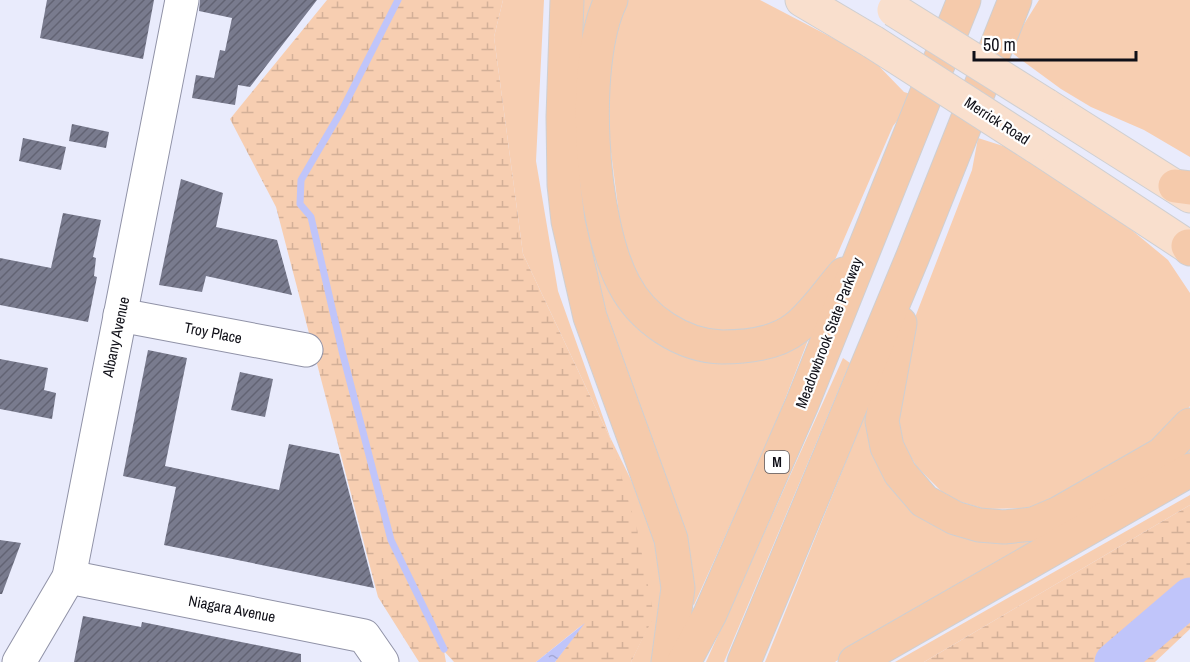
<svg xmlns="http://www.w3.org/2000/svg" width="1190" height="662" viewBox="0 0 1190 662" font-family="'Archivo Narrow',sans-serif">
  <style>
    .green { fill: #f7ceb1 }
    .wetland { fill: url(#wetland-marsh) }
    .water { fill: url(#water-ripples) }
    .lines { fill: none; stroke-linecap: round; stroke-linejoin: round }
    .stream { stroke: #c0c5fa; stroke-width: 7 }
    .river { stroke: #c0c5fa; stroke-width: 39 }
    .building { fill: url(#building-hatch) }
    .minor-casing { stroke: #9092a7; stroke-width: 35 }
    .major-casing { stroke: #cfcfd1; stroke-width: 35 }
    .highway-casing { stroke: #cfcfd1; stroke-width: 35 }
    .minor { stroke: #fff; stroke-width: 33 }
    .major { stroke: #f9dfcd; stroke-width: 33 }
    .highway { stroke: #f5caab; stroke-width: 33 }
    .major-bridge-casing { stroke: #cfcfd1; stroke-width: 35; stroke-linecap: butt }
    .major-bridge { stroke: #f9dfcd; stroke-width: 33 }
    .labels { text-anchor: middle; stroke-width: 4.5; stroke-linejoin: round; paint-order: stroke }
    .shield { fill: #fff; stroke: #57575d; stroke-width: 1.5 }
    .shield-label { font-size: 14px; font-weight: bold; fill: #0f0f17 }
    .street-label { font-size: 15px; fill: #0f0f17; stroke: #fff }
  </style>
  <defs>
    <pattern id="wetland-marsh" width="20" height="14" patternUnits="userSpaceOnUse" patternTransform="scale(1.5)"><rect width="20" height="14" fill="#f7ceb1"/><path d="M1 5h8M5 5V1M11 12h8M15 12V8" fill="none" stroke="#d3b098"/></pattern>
    <pattern id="water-ripples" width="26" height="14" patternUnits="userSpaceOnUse" patternTransform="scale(1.5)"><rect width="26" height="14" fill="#c0c5fa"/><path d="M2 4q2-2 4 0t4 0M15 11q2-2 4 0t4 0" fill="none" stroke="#a4a8d6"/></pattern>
    <pattern id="building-hatch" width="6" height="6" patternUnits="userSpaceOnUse" patternTransform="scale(1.5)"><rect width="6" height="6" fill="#797b8e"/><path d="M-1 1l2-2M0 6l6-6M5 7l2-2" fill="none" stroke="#626373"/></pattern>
  </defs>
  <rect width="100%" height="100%" fill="#e9ebfc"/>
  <g class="green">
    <polygon points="503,0 544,0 536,161 558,291 610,437 655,529 669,601 657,662 631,662 653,616 610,438 523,254 494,37"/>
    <polygon points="580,0 601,0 596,231 661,336 802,336 808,340 772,433 694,605 687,601 605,319 576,189"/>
    <polygon points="623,0 760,0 871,58 904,92 917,96 893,126 828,276 776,327 728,339 682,326 648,298 624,253 607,121 608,41"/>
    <polygon points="1039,0 1190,0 1190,157 1144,130 1091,107 1061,89 1008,50"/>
    <polygon points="978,138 1031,155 1082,189 1168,260 1190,293 1190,406 1171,433 1033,508 985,509 948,498 917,467 899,438 898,373 904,346 972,170"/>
    <polygon points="843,358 850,363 724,662 706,662"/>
    <polygon points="874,392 879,456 997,536 1190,438 1190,457 859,645 835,662 765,662"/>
    <polygon points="1190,495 1190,505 924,662 895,662"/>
  </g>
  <g class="wetland">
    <polygon points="327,0 503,0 494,37 523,254 610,438 637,529 654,616 631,662 555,662 582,625 536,662 454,662 444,651 446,662 419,662 378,597 276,207 230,119"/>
    <polygon points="1190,505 1190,629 1155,662 924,662"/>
  </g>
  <polygon class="water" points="585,623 555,662 536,662"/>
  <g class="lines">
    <polyline class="stream" points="398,0 342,110 301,180 300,204 311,217 342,351 391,540 444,649"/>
    <polyline class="river" points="1114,662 1190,597"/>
  </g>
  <g class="building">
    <polygon points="47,0 154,0 143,59 40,38"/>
    <polygon points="200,0 317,0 250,87 238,85 235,105 192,98 196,75 214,78 220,50 225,51 232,18 199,11"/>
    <polygon points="72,124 109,132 106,148 69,141"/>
    <polygon points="23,138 66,147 61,170 19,161"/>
    <polygon points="181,179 223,193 216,227 277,240 292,295 206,276 202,292 159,285"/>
    <polygon points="63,213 101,220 93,257 96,258 94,276 97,277 88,322 0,305 0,258 51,268"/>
    <polygon points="148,350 187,358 165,466 279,490 289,444 339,454 374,588 164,545 176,487 123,476"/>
    <polygon points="0,359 48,368 44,390 56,393 52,419 0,409"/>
    <polygon points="240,372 273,379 265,417 231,410"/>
    <polygon points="0,540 21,543 2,594 0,594"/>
    <polygon points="83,616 141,627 142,622 301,654 301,662 74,662"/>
  </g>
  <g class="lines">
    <defs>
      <g id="minor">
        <polyline points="120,315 306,350"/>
        <polyline points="69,577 364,636 382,662"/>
        <polyline points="19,662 69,577 182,0"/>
      </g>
      <g id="major">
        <polyline points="802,0 873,42"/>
        <polyline points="1046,105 1190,196"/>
        <polyline points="1035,146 1190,248"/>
      </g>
      <g id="highway">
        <polyline points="567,0 563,117 564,185 568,221 590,317 671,539 678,588 668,662"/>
        <path d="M 611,0 C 580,63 590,221 624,284 C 642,319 682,346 722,347 C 747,347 776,344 796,328 C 814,314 829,291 844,274"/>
        <polyline points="1175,186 1190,188"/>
        <polyline points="1188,246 1190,249"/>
        <polyline points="900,323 882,421 887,447 900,473 924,501 955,518 979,525 1004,527 1033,524 1059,513 1162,454 1190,425"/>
        <polyline points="684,662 710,614 802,404 964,0"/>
        <polyline points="744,662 913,256 1015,0"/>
        <polyline points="855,662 1190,470"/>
      </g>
    </defs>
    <use href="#minor" class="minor-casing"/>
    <use href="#major" class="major-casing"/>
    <use href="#highway" class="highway-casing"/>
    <use href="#minor" class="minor"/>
    <use href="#major" class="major"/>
    <use href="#highway" class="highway"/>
    <defs>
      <g id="major-bridge">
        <polyline points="894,10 1046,105"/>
        <polyline points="873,42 1035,146"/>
      </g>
    </defs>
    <use href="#major-bridge" class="major-bridge-casing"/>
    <use href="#major-bridge" class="major-bridge"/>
  </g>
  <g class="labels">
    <rect class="shield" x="765" y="451" width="24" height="22" rx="4.5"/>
    <g class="shield-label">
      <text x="777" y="467">M</text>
    </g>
    <g class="street-label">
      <text transform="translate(997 121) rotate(33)" y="5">Merrick Road</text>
      <text transform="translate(213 333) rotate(11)" y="5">Troy Place</text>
      <text transform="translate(829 333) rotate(-69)" y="5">Meadowbrook State Parkway</text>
      <text transform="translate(116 337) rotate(-78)" y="5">Albany Avenue</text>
      <text transform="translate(232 609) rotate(11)" y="5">Niagara Avenue</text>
    </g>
  </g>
  <path d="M974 51v9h162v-9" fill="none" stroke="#0f0f17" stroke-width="3"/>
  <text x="983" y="51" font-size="18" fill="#0f0f17" stroke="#ffffff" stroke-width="4.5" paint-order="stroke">50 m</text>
</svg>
